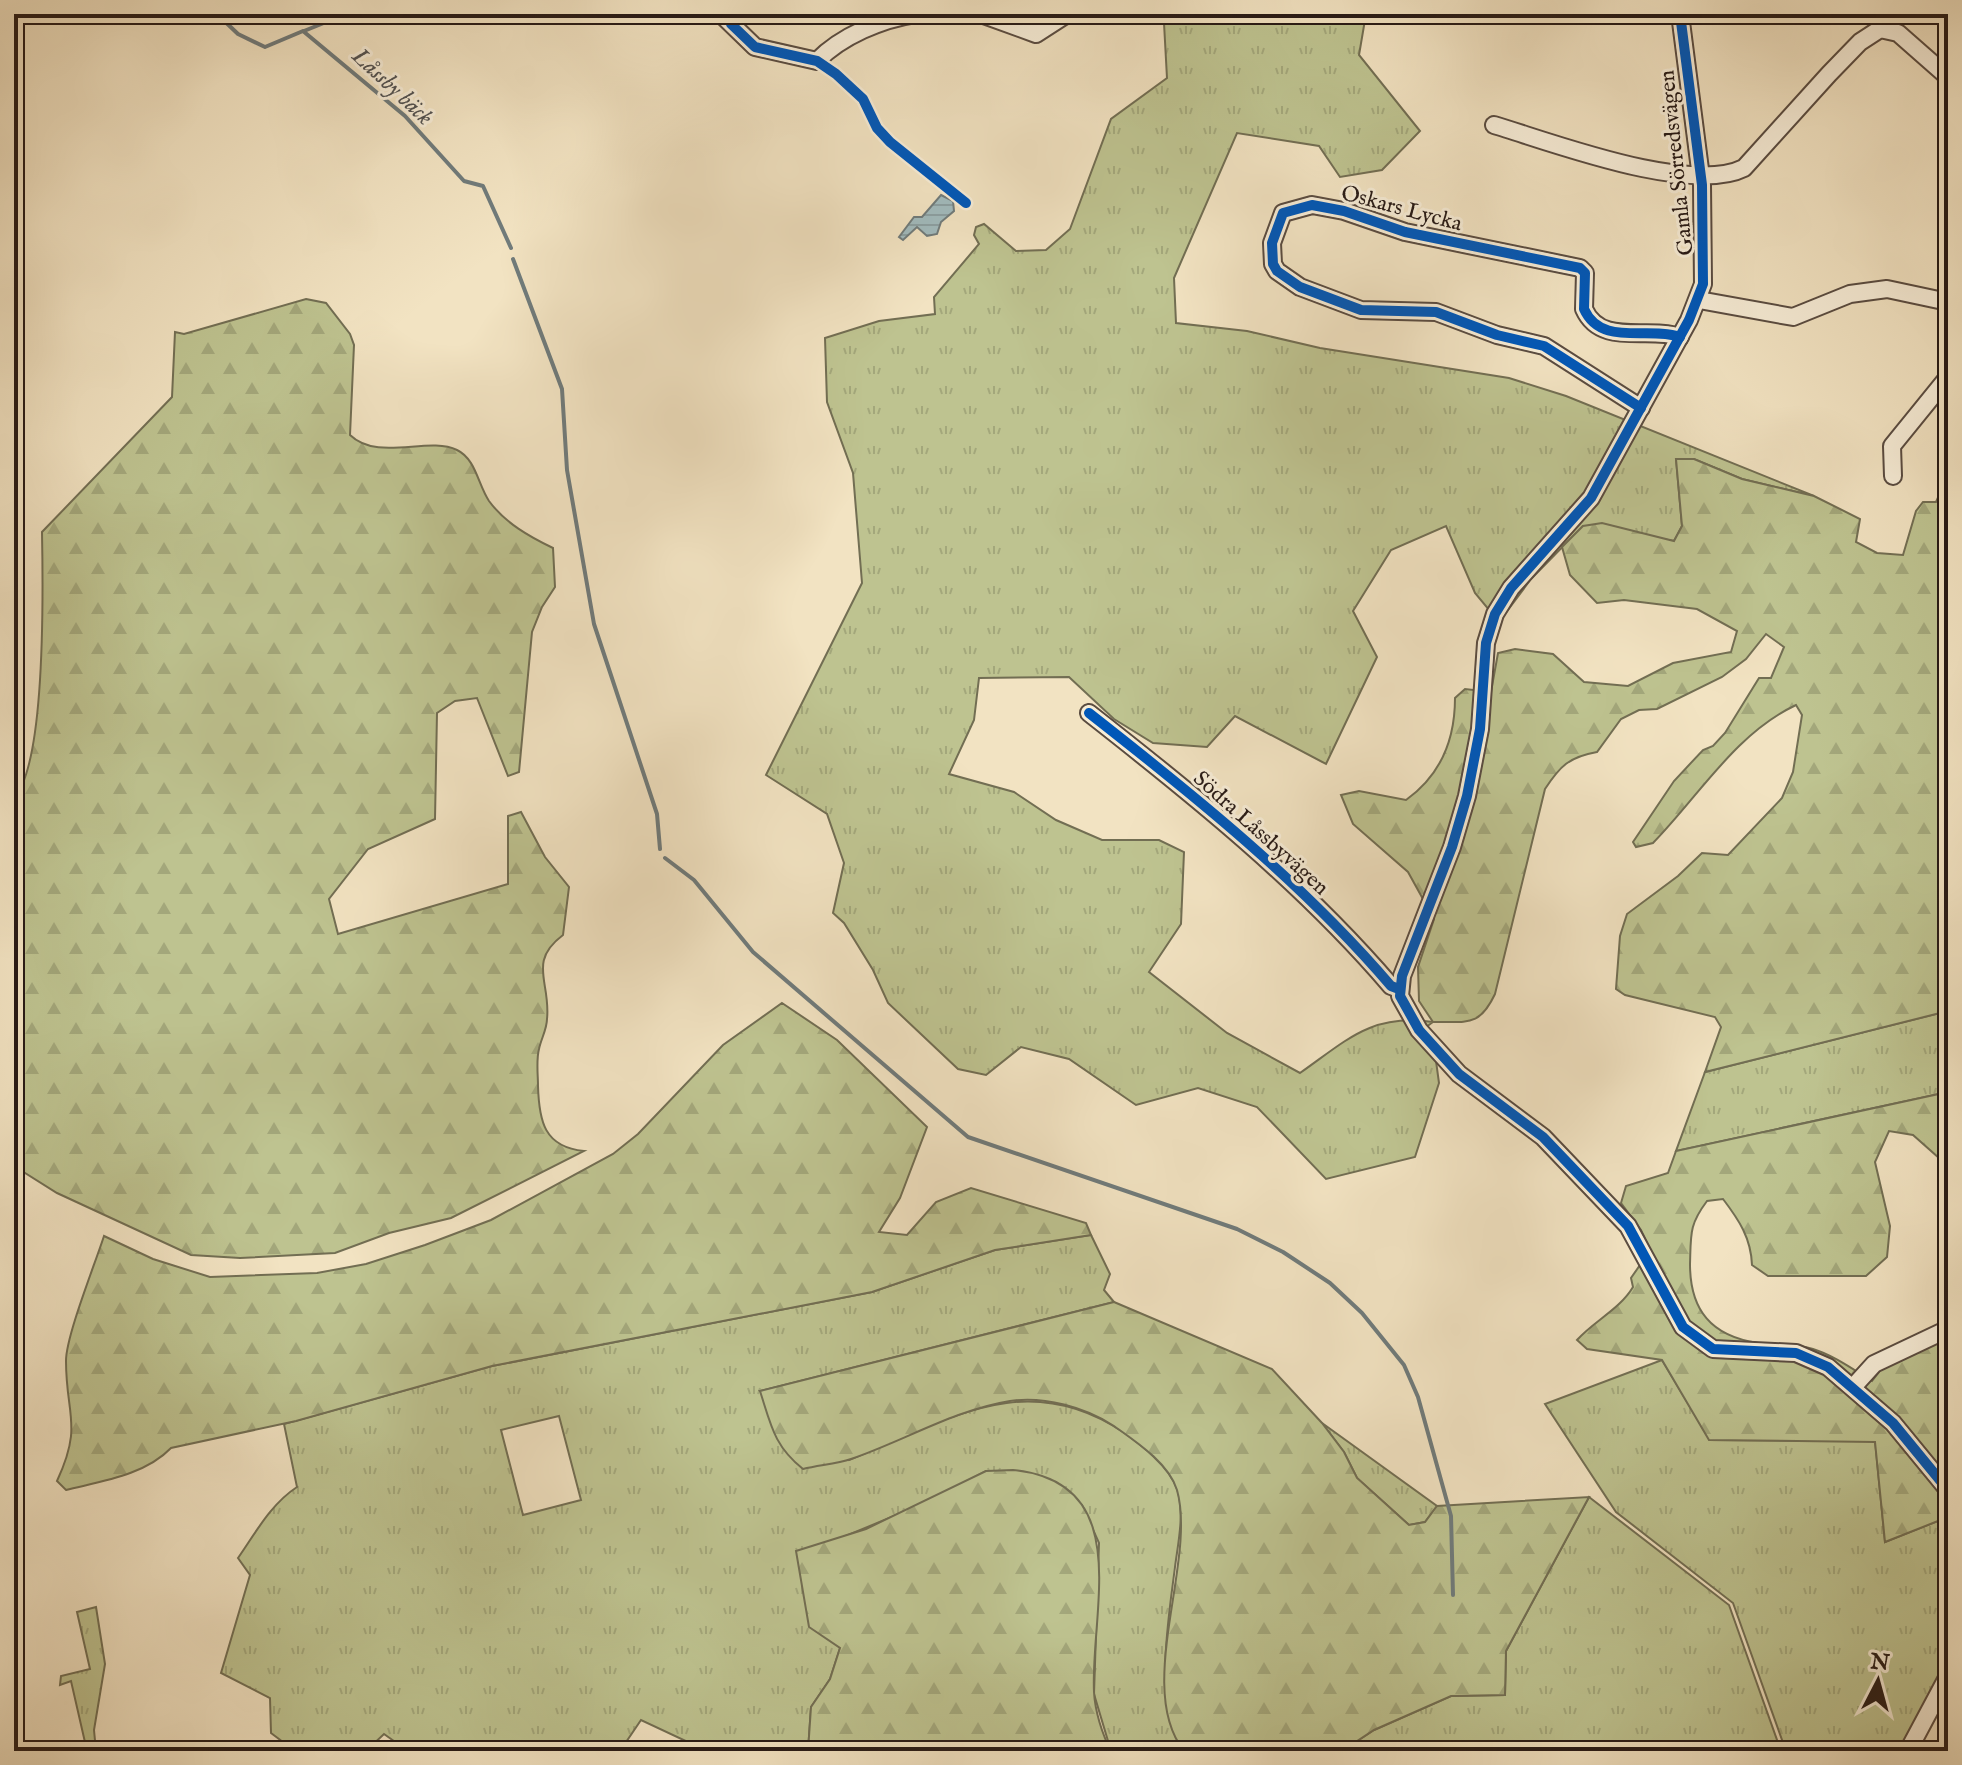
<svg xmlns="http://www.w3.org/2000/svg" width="1962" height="1765" viewBox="0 0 1962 1765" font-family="'IM FELL English',serif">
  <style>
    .grass { fill: url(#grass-tufts); stroke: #726e53; stroke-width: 2; fill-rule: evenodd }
    .forest { fill: url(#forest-firs); stroke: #726e53; stroke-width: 2 }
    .water { fill: url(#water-rules); stroke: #707b7b; stroke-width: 2 }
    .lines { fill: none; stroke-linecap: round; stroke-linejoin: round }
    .stream { stroke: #707b7b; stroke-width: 4 }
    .minor-casing { stroke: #5a4c41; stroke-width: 20 }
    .minor { stroke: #f7edd7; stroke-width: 16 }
    .cycleway-casing { stroke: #f7edd7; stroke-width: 15 }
    .cycleway { stroke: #0057b8; stroke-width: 10 }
    .labels { text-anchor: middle; stroke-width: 6; stroke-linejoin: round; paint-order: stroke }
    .street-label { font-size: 22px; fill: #271a16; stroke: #f7edd7 }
    .water-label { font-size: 24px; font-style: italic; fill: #525251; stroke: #f7edd7 }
  </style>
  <defs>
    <pattern id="grass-tufts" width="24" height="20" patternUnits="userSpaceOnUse" patternTransform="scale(2)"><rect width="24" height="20" fill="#bec390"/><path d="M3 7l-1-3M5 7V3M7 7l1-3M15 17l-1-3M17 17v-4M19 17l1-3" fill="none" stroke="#a3a77b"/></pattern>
    <pattern id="forest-firs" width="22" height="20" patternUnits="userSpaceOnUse" patternTransform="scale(2)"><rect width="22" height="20" fill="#bec390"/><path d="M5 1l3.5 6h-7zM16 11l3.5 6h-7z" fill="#a3a77b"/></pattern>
    <pattern id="water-rules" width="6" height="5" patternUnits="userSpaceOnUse" patternTransform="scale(2)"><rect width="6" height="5" fill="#a1bbbe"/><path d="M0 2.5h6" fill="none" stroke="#8ba0a3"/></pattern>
  </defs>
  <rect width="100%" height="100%" fill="#f2e3c2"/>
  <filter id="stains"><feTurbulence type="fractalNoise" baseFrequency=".0025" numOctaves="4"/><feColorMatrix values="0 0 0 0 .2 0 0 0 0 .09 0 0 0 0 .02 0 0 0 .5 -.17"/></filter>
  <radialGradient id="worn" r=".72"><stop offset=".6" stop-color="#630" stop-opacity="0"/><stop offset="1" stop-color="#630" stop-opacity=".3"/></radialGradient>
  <g class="grass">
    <path d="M 1174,14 L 1366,14 L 1359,55 L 1420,131 L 1382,170 L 1340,177 L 1319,146 L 1237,133 L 1174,278 L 1176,323 L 1247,331 L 1320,348 L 1509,378 L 1566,396 L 1814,496 L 1742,479 L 1694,459 L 1676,459 L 1682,526 L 1674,541 L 1583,526 L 1531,579 L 1499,622 L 1475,593 L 1446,526 L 1391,550 L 1353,611 L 1377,657 L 1326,764 L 1235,716 L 1207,747 L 1153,743 L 1114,719 L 1069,677 L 979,678 L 974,720 L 949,774 L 1014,792 L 1056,820 L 1102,840 L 1159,840 L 1184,852 L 1181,924 L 1149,972 L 1227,1033 L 1300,1073 C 1347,1040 1372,1013 1433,1022 L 1414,1036 L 1436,1061 L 1439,1083 L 1415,1157 L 1326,1179 L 1257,1107 L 1198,1088 L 1136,1105 L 1069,1059 L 1021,1047 L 986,1075 L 958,1069 L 888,1003 L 873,970 L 844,923 L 833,913 L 844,863 L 827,814 L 766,775 L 862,583 L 853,473 L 827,402 L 825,338 L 879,321 L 935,314 L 934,297 L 979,244 L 974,235 L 976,227 L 984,224 L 1016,251 L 1046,250 L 1070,229 L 1111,119 L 1167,78 L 1164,23 Z"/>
    <polygon points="1948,1011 1948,1092 1676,1151 1705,1072"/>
    <path d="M 1091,1235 L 1110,1274 L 1104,1290 L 1114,1302 L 760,1391 L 849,1460 C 945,1422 1024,1366 1123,1432 C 1141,1445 1169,1466 1177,1489 C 1185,1513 1178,1543 1175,1567 C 1169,1616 1152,1710 1184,1751 L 1111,1751 L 1094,1694 L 1099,1543 L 1082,1505 L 1056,1482 L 986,1471 L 923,1504 L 836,1540 L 840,1648 L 830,1679 L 811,1707 L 808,1751 L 707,1751 L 641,1720 L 620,1751 L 408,1751 L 384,1734 L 366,1751 L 295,1751 L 271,1733 L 270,1698 L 221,1673 L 250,1575 L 238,1558 C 256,1532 271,1504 297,1487 L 284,1424 L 492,1366 L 872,1292 L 995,1250 ZM 559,1416 L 581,1500 L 523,1515 L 501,1430 Z"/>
    <polygon points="1662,1360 1710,1440 1875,1441 1885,1542 1948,1517 1948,1662 1902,1744 1894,1751 1786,1751 1733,1603 1616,1512 1545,1404"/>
    <polygon points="1322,1423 1437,1506 1425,1522 1409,1525 1357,1478 1344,1452"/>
    <polygon points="1589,1497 1729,1605 1781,1751 1342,1751 1374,1730 1451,1696 1505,1695 1506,1651"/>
    <polygon points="96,1607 105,1664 94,1730 96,1751 87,1751 71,1681 60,1685 61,1676 90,1669 77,1612"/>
  </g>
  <g class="forest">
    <path d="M 306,299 L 326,303 L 350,334 L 354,345 L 350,435 C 378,462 428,436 457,450 C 476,459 478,485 489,501 C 505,523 530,537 553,548 L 555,587 L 542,607 L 532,632 L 519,772 L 508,776 L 477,698 L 455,701 L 437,713 L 435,819 L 368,849 L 329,899 L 338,934 L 508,884 L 508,816 L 521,812 L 545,857 L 569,887 L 563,935 C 527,962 551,982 547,1019 C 547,1029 541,1039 539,1049 C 536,1060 538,1074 538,1086 C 539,1121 544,1147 584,1151 L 451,1218 L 389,1233 L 335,1253 L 240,1258 L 191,1255 L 57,1193 L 14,1166 L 14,798 C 46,763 43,584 42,532 L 172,397 L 175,332 L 184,334 Z"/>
    <path d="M 1676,459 L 1694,459 L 1742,479 L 1814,496 L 1860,519 L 1856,542 L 1877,553 L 1903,555 L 1916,511 L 1923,502 L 1936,502 L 1948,475 L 1948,1011 L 1705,1072 L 1721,1027 L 1715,1017 L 1625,995 L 1616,989 L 1620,936 L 1627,914 L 1678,876 L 1702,853 L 1728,855 L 1782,798 L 1793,772 L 1802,715 L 1796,705 C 1735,734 1699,796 1653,843 L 1636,847 L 1633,842 L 1674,781 L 1703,750 L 1713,746 L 1725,733 L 1759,678 L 1771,678 L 1784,647 L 1766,634 L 1746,659 L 1722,677 L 1657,709 L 1639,710 L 1621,719 L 1597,752 C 1569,757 1560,766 1545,789 L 1495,994 C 1479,1028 1467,1021 1433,1022 L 1419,1001 L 1418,967 L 1434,919 L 1408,872 L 1353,824 L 1341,795 L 1359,791 L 1406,800 C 1441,775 1455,740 1455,698 L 1465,689 L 1491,692 L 1498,653 L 1515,649 L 1553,654 L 1584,682 L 1628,686 L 1673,663 L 1731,652 L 1737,631 L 1697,609 L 1624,600 L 1597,603 L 1570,575 L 1562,547 L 1583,526 L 1602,523 L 1674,541 L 1682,526 Z"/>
    <path d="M 782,1003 L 837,1040 L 927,1127 L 900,1198 L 879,1232 L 907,1235 L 936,1202 L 971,1188 L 1086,1223 L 1091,1235 L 995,1250 L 872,1292 L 492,1366 L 296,1421 L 171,1448 C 145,1475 102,1481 66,1490 L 57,1481 C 83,1425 66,1416 66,1361 C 66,1336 95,1264 104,1236 L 153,1259 L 210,1277 L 317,1273 L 366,1264 L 425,1245 L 491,1220 L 613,1154 L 638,1134 L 723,1045 Z"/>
    <path d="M 1948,1092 L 1948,1166 L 1913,1135 L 1889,1131 L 1875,1162 L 1890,1226 L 1887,1257 L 1866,1276 L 1768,1276 L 1752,1265 C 1751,1238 1739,1220 1723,1199 L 1707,1201 C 1689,1225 1691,1234 1690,1264 C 1690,1310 1711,1336 1758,1343 C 1777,1345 1794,1343 1813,1349 C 1833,1355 1854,1370 1872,1381 L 1886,1363 L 1948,1335 L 1948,1517 L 1885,1542 L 1875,1442 L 1709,1440 L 1662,1360 L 1587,1349 L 1577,1340 C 1594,1321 1620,1309 1633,1287 L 1631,1278 L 1640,1265 L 1662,1274 L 1641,1230 L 1621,1203 L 1626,1186 L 1668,1173 L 1676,1151 Z"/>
    <path d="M 1114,1302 L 1272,1369 L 1322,1423 L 1344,1452 L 1357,1478 L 1409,1525 L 1425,1522 L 1437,1506 L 1589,1497 L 1506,1651 L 1505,1695 L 1451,1696 L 1374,1730 L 1342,1751 L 1184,1751 C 1134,1688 1197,1561 1177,1490 C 1169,1463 1135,1441 1114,1426 C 1085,1407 1044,1396 1010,1401 C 954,1410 904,1441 851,1459 C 836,1464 819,1465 803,1469 C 774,1446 771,1425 760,1391 Z"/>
    <path d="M 1013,1470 C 1136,1482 1090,1611 1094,1692 C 1095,1711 1102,1734 1111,1751 L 808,1751 L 811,1707 L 830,1679 L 840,1648 L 809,1627 L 796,1551 L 866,1529 L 986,1471 Z"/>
  </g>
  <polygon class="water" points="941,195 953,201 954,211 941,222 937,234 927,236 917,227 903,240 899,237 914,217 922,217"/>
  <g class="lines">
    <g class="stream">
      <polyline points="217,14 238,34 265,47 303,31 405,116 464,181 483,186 511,248"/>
      <polyline points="304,31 346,14"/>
      <polyline points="513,259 562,389 567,470 594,624 657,814 660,849"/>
      <polyline points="665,858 694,880 753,952 968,1137 1237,1229 1283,1252 1330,1283 1362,1313 1404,1365 1418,1397 1451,1516 1453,1595"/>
    </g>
    <defs>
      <g id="minor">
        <path d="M 721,14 L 755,47 L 817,61 C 841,36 882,19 915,14"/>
        <polyline points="981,14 1036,34 1067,14"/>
        <polyline points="1680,14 1702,185 1703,284 1689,320 1591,498 1511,588 1495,614 1486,643 1480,729 1467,796 1452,847 1402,976 1400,996 1419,1030 1459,1074 1543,1137 1628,1226 1683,1327 1713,1349 1796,1353 1828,1367 1893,1423 1948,1490"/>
        <path d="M 1494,125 C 1551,142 1690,195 1744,168 L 1829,74 L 1860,42 L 1880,29 L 1898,33 L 1948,77"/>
        <polyline points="1699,300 1793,317 1850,294 1887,289 1948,302"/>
        <path d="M 1641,408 L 1544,346 L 1497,335 L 1436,312 L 1361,310 L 1300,287 L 1277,271 L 1273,264 L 1272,243 L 1283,213 L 1312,205 L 1344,211 L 1405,232 L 1580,268 L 1585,273 L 1584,309 C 1601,347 1648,326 1680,337"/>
        <polyline points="1893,476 1892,446 1948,377"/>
        <path d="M 1089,713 C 1195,796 1303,883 1391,986 L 1399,989"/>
        <polyline points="1854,1386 1874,1364 1948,1329"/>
        <polyline points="1908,1751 1948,1676"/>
      </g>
    </defs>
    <use href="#minor" class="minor-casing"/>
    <use href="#minor" class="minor"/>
    <defs>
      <g id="cycleway">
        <polyline points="1680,14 1702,185 1703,284 1689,320 1591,498 1511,588 1495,614 1486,643 1480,729 1467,796 1452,847 1402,976 1400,996 1419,1030 1459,1074 1543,1137 1628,1226 1683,1327 1713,1349 1796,1353 1828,1367 1893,1423 1948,1490"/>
        <polyline points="731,24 755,47 817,61 836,74 863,99 877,128 890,142 966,203"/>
        <path d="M 1641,408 L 1544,346 L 1497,335 L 1436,312 L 1361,310 L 1300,287 L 1277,271 L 1273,264 L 1272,243 L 1283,213 L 1312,205 L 1344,211 L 1405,232 L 1580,268 L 1585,273 L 1584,309 C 1601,347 1648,326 1680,337"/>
        <path d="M 1089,713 C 1195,796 1303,883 1391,986 L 1399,989"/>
      </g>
    </defs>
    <use href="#cycleway" class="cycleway-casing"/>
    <use href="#cycleway" class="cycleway"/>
  </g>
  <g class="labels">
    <g class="street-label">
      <text transform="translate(1675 163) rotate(-96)" y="8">Gamla Sörredsvägen</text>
      <text transform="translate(1402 207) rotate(15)" y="8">Oskars Lycka</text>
      <text transform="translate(1262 832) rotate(42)" y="8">Södra Låssbyvägen</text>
    </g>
    <g class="water-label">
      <text transform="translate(393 86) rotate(43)" y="8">Låssby bäck</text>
    </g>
  </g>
  <rect width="1962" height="1765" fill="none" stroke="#f2e3c2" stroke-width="48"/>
  <rect x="16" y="16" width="1930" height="1733" fill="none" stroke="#271a16" stroke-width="4"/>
  <rect x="24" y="24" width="1914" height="1717" fill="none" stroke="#271a16" stroke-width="2"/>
  <g transform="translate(1878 1681) rotate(6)" stroke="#f7edd7" stroke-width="6" paint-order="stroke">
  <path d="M0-6L14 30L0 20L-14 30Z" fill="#271a16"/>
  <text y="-12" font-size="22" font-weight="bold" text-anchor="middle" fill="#271a16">N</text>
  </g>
  <rect width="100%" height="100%" filter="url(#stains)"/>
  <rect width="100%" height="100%" fill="url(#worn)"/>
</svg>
